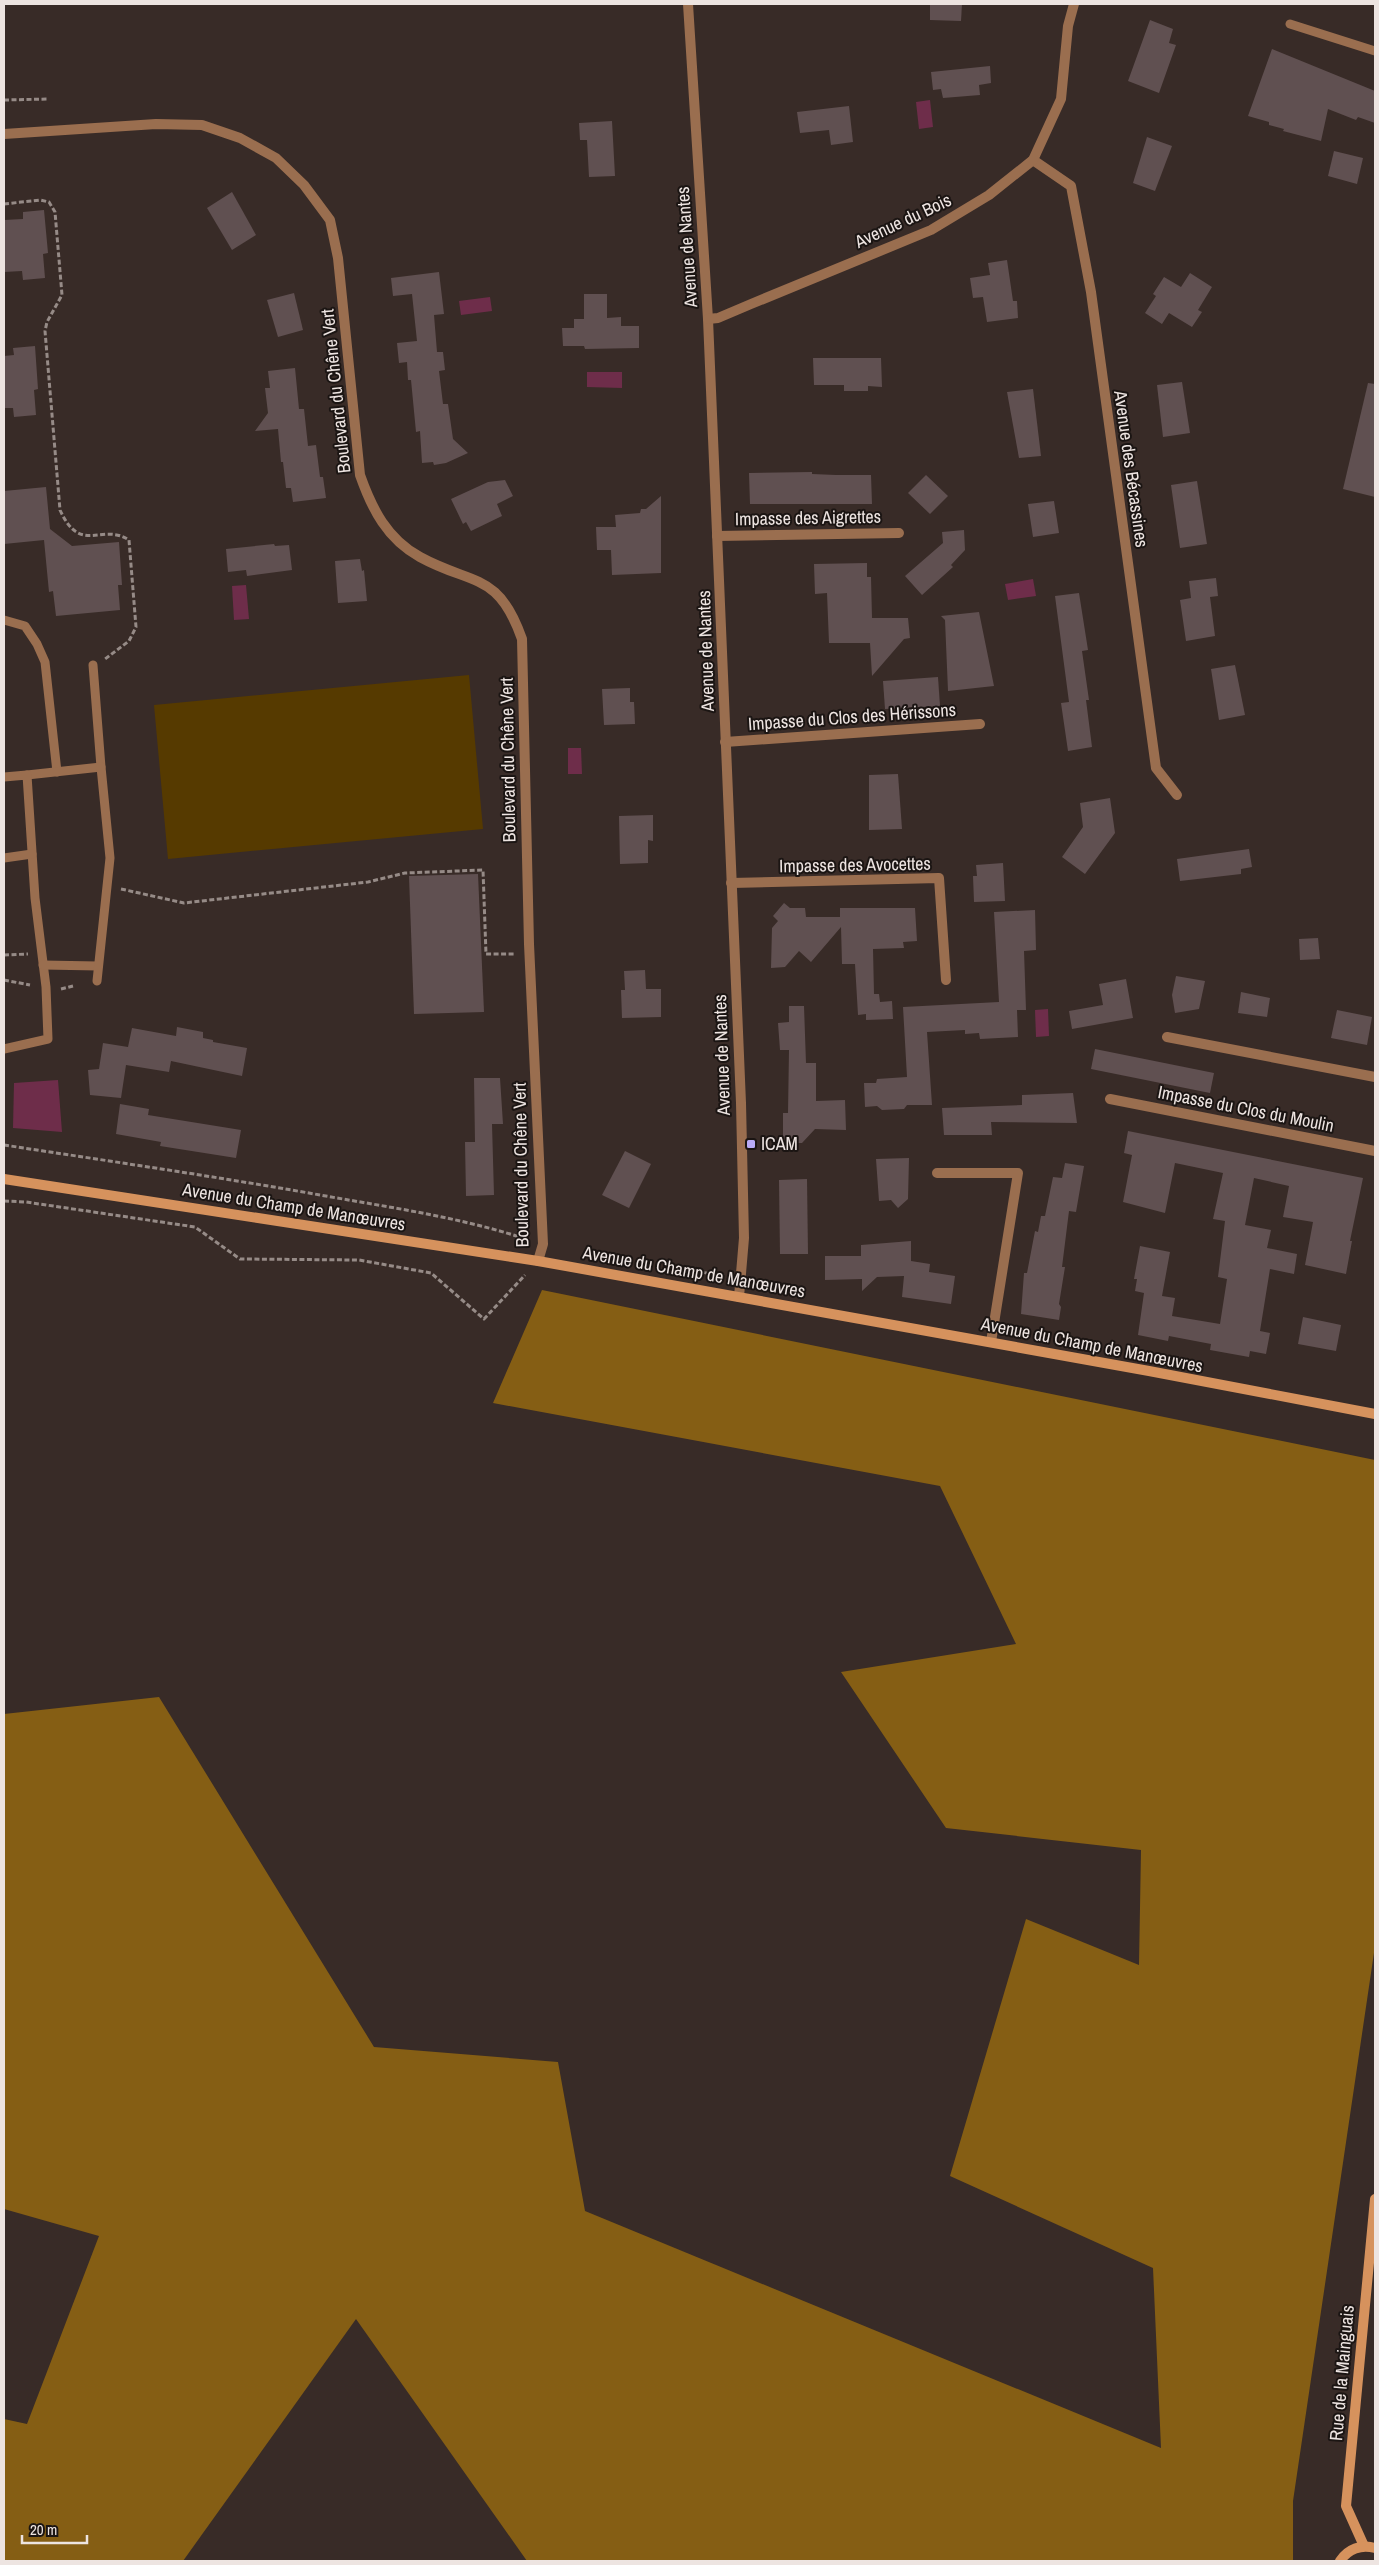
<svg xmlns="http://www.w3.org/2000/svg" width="1379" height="2565" viewBox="0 0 1379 2565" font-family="'Archivo Narrow',sans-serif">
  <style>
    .green { fill: #563a00 }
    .forest { fill: #855e14 }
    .water { fill: #6e2d4a }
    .building { fill: #605051 }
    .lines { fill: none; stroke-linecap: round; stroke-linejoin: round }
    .path { stroke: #968b87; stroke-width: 3; stroke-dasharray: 5 2.5; stroke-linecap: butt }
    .lane { stroke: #9a6e4f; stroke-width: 9 }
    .street { stroke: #9a6e4f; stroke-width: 10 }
    .secondary { stroke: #d6925d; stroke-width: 10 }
    .poi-dot { fill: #b9abf7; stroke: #1b1513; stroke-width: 2 }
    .labels { text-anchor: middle; stroke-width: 4; stroke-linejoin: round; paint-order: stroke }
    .street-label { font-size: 18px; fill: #ede4e1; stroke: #1b1513 }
    .poi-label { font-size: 18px; fill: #ede4e1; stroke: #1b1513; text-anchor: start }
  </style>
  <rect width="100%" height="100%" fill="#382b27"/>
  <polygon class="green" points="469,675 483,829 168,859 154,705"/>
  <polygon class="forest" points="542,1290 1375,1460 1375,1946 1293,2501 1293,2561 527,2561 356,2319 183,2561 4,2561 4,2419 27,2424 99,2236 4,2209 4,1714 159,1697 374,2047 558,2062 585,2211 1161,2448 1153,2268 950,2176 1026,1919 1139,1965 1141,1850 946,1828 841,1672 1016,1644 940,1486 493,1403"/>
  <g class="water">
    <polygon points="930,100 933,127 919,129 916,102"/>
    <polygon points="490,297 492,311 461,315 459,301"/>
    <polygon points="587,372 622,372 622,388 587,387"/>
    <polygon points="1033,579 1036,596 1008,600 1005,584"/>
    <polygon points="246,585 249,619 234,620 232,586"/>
    <polygon points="568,748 581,748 582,774 568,774"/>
    <polygon points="1048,1009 1049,1036 1036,1037 1035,1010"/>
    <polygon points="58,1080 62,1132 13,1128 14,1083"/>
  </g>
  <g class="building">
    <polygon points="930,4 962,4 961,21 930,20"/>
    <polygon points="1150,20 1173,29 1169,43 1176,45 1159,93 1128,81"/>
    <polygon points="1272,49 1375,91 1375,123 1358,117 1356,120 1328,109 1321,141 1283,131 1284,129 1269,125 1269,122 1248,116"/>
    <polygon points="990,66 991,83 979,85 980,95 943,98 941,89 933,90 931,72"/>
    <polygon points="849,106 853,142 831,145 829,130 800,133 797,112"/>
    <polygon points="612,121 615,176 589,177 587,140 580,140 579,123"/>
    <polygon points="1147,137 1172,146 1155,191 1133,183"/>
    <polygon points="1334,151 1363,158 1357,184 1328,176"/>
    <polygon points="232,192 256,235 232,250 207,208"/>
    <polygon points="44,210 48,253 43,254 45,278 23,280 22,271 4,272 4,220 23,219 23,212"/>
    <polygon points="1007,260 1013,301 1017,301 1018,318 987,322 983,297 973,298 970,278 990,275 988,263"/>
    <polygon points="439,272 444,314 434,315 437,352 443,352 445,370 439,371 443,404 448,404 453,439 468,453 446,463 434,465 433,462 422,463 420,431 416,432 411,380 408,380 407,362 399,363 397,343 417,341 412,294 393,296 391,278"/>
    <polygon points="1190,273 1212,287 1198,310 1202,312 1192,327 1169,313 1162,324 1145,313 1156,296 1153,294 1164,277 1181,287"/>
    <polygon points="294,293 303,330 278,337 267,300"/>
    <polygon points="584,294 607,294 607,318 621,317 621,326 639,326 639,348 585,349 584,346 563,346 562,328 574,328 574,319 584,319"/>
    <polygon points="35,346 38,389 34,390 36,415 14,417 13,408 4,408 4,356 14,355 13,348"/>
    <polygon points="813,358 881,358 882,387 868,386 868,391 844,391 844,385 814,385"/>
    <polygon points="295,368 299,409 304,409 308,446 316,445 320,477 323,477 326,498 293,502 291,488 286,488 283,462 281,462 278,429 255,431 268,413 265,388 270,388 268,371"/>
    <polygon points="1182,382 1190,433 1163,437 1157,385"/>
    <polygon points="1368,383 1375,384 1375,497 1343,489"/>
    <polygon points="1033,389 1041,456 1019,458 1007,392"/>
    <polygon points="812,472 812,474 836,475 871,475 872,504 750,504 749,473"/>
    <polygon points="926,475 948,496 930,514 908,493"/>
    <polygon points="505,480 513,496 497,504 502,516 471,531 466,522 463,524 451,499 488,482"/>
    <polygon points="1197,481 1207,544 1180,548 1171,485"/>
    <polygon points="46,487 50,529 72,546 119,542 122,585 118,585 120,610 56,616 53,591 49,592 44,540 4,544 4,491"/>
    <polygon points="661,496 661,573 612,575 611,550 597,550 596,527 616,527 615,515 640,513 641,509 646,509"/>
    <polygon points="1054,501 1059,533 1033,537 1028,504"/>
    <polygon points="964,530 965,550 951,565 953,567 922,595 905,576 943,543 942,532"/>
    <polygon points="274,544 275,546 289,545 292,570 247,576 246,570 228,572 226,549"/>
    <polygon points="360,559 362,571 364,570 367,601 338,603 335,561"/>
    <polygon points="867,563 867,577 871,577 872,618 908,618 910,638 904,639 872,676 870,643 829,643 827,593 815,594 814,564"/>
    <polygon points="1216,578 1218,596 1210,597 1215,636 1186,641 1180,600 1191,598 1189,581"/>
    <polygon points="1079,593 1088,650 1082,651 1089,700 1086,700 1092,747 1068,751 1061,703 1069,702 1055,596"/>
    <polygon points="979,612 994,686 948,691 945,620 941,616"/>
    <polygon points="1235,665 1245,715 1219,720 1211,669"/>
    <polygon points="938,677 940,706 885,709 883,681"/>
    <polygon points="630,688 630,702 634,702 635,724 604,725 602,689"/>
    <polygon points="898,774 902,829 869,830 869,775"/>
    <polygon points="1110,798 1115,833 1085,874 1062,857 1083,827 1080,803"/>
    <polygon points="653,815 653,841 648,840 648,863 620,864 619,816"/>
    <polygon points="1249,849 1252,867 1241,869 1241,874 1180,881 1177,859"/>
    <polygon points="1003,863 1005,901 974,902 973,876 977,876 976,865"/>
    <polygon points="478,874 484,1012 414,1014 409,876"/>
    <polygon points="784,903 790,908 805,908 806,917 840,917 840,908 915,908 917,941 903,942 904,948 873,949 874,994 879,994 880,1002 892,1001 893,1019 866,1020 866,1014 858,1015 855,964 842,964 841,927 811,962 799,951 785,967 771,968 772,928 778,921 773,916"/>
    <polygon points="1035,910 1036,950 1024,951 1026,1010 1017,1010 1018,1037 980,1039 979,1033 965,1034 965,1030 927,1032 932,1105 907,1105 904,1109 882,1110 877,1106 865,1107 864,1083 876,1083 877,1079 907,1077 903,1007 999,1002 994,912"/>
    <polygon points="1318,938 1320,959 1300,960 1299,939"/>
    <polygon points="645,970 646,989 661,989 661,1017 622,1018 621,990 625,990 624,971"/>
    <polygon points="1176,976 1205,981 1199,1009 1175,1013 1172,995"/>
    <polygon points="1126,979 1133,1018 1072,1029 1069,1011 1103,1005 1099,984"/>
    <polygon points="1241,992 1270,998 1267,1017 1238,1013"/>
    <polygon points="789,1006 804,1006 806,1063 816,1063 816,1101 845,1100 846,1130 815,1129 802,1143 783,1143 783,1113 788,1113 789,1050 780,1050 778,1023 789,1022"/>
    <polygon points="1337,1010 1372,1017 1367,1045 1331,1038"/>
    <polygon points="177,1027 203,1032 203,1038 213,1040 213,1042 247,1048 242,1076 171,1061 169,1072 126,1065 121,1098 90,1095 88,1070 99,1069 103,1043 128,1047 132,1028 176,1036"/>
    <polygon points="1095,1049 1214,1073 1210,1093 1091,1069"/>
    <polygon points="474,1078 500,1078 503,1124 492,1124 494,1195 466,1196 465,1142 475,1142"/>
    <polygon points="1073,1093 1077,1123 991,1122 992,1135 944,1135 942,1108 1022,1105 1022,1095"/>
    <polygon points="120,1104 149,1109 148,1115 241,1130 236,1158 160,1146 161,1142 116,1134"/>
    <polygon points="1128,1131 1363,1178 1350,1241 1352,1241 1346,1274 1305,1265 1313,1222 1283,1217 1289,1186 1254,1178 1245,1225 1271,1230 1267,1248 1297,1254 1294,1274 1270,1269 1260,1331 1270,1333 1266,1354 1250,1351 1249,1357 1210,1350 1211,1344 1169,1336 1168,1341 1138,1335 1144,1293 1135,1291 1137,1279 1134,1279 1140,1246 1170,1252 1162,1296 1175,1298 1172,1316 1220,1324 1227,1279 1218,1277 1225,1221 1213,1219 1223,1173 1175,1163 1165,1213 1123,1202 1132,1155 1124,1153"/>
    <polygon points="625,1151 651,1164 629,1208 602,1195"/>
    <polygon points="909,1158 908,1199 898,1208 891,1200 879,1201 876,1159"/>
    <polygon points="1065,1163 1084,1166 1076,1212 1069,1211 1062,1267 1065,1267 1059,1304 1061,1307 1059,1320 1021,1314 1024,1273 1027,1273 1035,1231 1038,1232 1041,1216 1045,1216 1053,1177 1062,1178"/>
    <polygon points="807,1179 808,1254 780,1254 779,1180"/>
    <polygon points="911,1241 911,1261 930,1264 929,1272 955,1276 951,1304 902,1297 904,1276 877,1277 862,1291 862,1279 825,1280 825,1256 861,1256 861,1245"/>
    <polygon points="1303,1317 1341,1325 1336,1351 1298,1344"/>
  </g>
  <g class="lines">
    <g class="path">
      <polyline points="4,100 48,99"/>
      <path d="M 4,204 L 40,200 L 49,202 L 55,212 L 62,295 L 47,322 L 45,331 L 60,510 C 81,556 101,522 129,540 L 136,627 L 129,641 L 105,659"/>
      <polyline points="121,889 184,903 368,882 405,873 483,870 486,954 515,954"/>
      <polyline points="4,955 28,954"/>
      <polyline points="4,980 30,985"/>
      <polyline points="61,989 73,986"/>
      <path d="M 4,1145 C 115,1162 226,1178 337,1198 C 401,1209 466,1219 529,1240"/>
      <polyline points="4,1201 26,1202 195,1227 240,1259 359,1260 431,1273 484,1319 525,1275"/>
      <polyline points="682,1269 725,1276"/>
    </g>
    <g class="lane">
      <polyline points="1290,24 1375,51"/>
      <polyline points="4,620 25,626 37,644 45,662 57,772"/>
      <polyline points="27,775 101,767 93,665"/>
      <polyline points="4,777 27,775 35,898 46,987 48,1039 4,1049"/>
      <polyline points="4,858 32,854"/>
      <polyline points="43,965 98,966"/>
      <polyline points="97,981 110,858 101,767"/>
    </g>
    <g class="street">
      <polyline points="688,4 708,319 741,1103 744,1238 739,1297"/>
      <path d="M 4,134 L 156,124 L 202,125 L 240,138 L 276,158 L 304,185 L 330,220 L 338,258 L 360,475 C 372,509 387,539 420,557 C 473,586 498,571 522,639 L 529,944 L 543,1244 L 538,1261"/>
      <polyline points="1033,160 1071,186 1091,292 1156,768 1177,795"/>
      <polyline points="708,319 718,318 751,304 931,230 989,195 1033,160 1061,99 1068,26 1074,4"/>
      <polyline points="717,536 899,533"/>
      <polyline points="725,742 980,724"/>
      <polyline points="731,883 939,878 946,980"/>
      <polyline points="1167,1037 1375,1077"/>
      <polyline points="1110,1099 1375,1151"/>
      <polyline points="937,1173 1018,1173 991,1342"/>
    </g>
    <g class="secondary">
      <polyline points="4,1179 538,1261 1149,1371 1375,1414"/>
      <polyline points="1364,2546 1346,2506 1375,2199"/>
      <path d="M 1340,2561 C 1348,2549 1361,2544 1375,2548"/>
    </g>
  </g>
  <rect class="poi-dot" x="746" y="1139" width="10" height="10" rx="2.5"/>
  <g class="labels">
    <g class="street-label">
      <text transform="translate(903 221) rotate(-25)" y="6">Avenue du Bois</text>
      <text transform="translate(687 247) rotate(-94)" y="6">Avenue de Nantes</text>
      <text transform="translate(336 391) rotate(-96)" y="6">Boulevard du Chêne Vert</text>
      <text transform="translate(1131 469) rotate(82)" y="6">Avenue des Bécassines</text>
      <text transform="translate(808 518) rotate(-1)" y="6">Impasse des Aigrettes</text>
      <text transform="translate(706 651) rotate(-92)" y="6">Avenue de Nantes</text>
      <text transform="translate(852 717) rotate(-4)" y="6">Impasse du Clos des Hérissons</text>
      <text transform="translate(508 760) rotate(-91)" y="6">Boulevard du Chêne Vert</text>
      <text transform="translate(855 865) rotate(-1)" y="6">Impasse des Avocettes</text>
      <text transform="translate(722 1055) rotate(-92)" y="6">Avenue de Nantes</text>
      <text transform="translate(1246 1109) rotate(11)" y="6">Impasse du Clos du Moulin</text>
      <text transform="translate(521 1165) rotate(-91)" y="6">Boulevard du Chêne Vert</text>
      <text transform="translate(294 1207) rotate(9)" y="6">Avenue du Champ de Manœuvres</text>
      <text transform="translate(694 1272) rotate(10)" y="6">Avenue du Champ de Manœuvres</text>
      <text transform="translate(1092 1345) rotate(11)" y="6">Avenue du Champ de Manœuvres</text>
      <text transform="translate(1342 2373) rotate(-85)" y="6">Rue de la Mainguais</text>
    </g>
    <g class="poi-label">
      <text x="761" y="1150">ICAM</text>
    </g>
  </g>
  <rect width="1379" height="2565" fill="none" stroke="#ede4e1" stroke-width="10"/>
  <path d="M22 2535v8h65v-8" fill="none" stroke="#ede4e1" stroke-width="2.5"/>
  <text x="30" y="2535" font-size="15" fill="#ede4e1" stroke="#1b1513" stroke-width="4" paint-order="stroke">20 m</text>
</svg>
